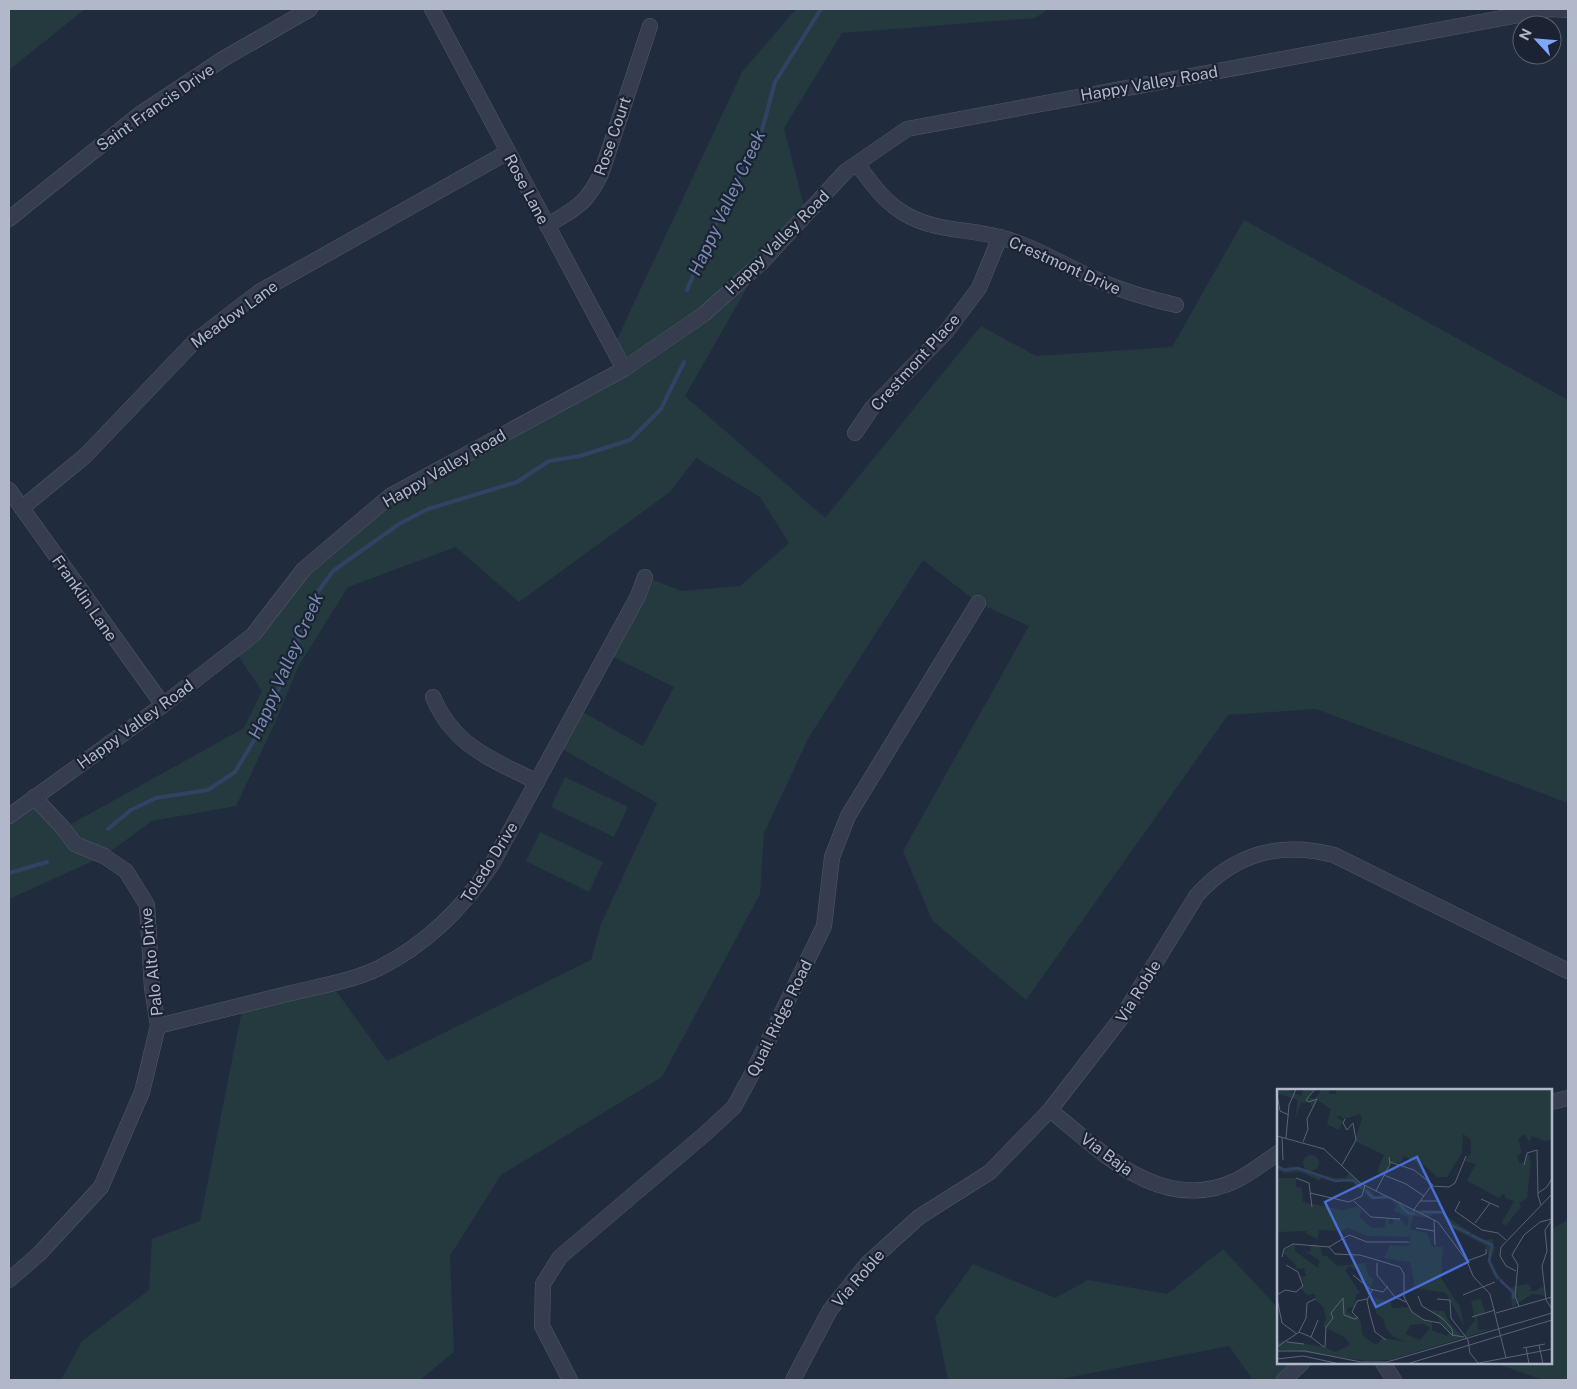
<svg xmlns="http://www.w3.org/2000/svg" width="1577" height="1389" viewBox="0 0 1577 1389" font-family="'Public Sans',sans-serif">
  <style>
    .green { fill: #243a3f }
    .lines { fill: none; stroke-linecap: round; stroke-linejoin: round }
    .stream { stroke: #324265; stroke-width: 4 }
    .minor-casing { stroke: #515869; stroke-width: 16 }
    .minor { stroke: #363d4e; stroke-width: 15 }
    .labels { text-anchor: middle; stroke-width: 4.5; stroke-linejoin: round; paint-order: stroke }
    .street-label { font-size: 16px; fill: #b1b8ca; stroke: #1b2333 }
    .water-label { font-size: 18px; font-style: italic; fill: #778bb3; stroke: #1b2333 }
    .inset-river { fill: none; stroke: #324265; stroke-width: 2.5 }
    .inset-road { fill: none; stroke: #5b6376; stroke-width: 1 }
    .view { fill: #496ed4; fill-opacity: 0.15; stroke: #496ed4; stroke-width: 2.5 }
    .inset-edge { fill: none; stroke: #b1b8ca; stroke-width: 2.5 }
  </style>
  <rect width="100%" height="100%" fill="#212b3e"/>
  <g class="green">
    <polygon points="9,9 85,9 9,70"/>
    <polygon points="796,9 1049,9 1035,18 842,33 784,128 806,214 761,263 685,396 825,518 981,326 1036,356 1172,347 1244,220 1568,400 1568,803 1316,709 1228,715 1026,1000 932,920 903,851 1029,626 978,603 923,560 809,737 764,833 760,894 662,1077 501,1175 450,1256 454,1352 420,1380 61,1380 82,1341 149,1290 152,1239 200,1221 243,1005 331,984 387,1061 591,960 601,924 657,803 557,746 577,709 643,746 674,687 607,654 645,577 682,591 740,586 789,543 760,497 696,458 670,492 519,602 456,547 348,587 298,667 275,723 236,806 152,821 104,856 9,899 9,816 34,797 64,828 244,728 262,691 234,650 355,525 624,369 613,348 742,72"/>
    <polygon points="565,777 628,807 614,837 551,807"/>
    <polygon points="540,832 603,862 589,892 526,861"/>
    <polygon points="1568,1220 1568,1380 1543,1380 1495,1363 1551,1363 1551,1229"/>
    <polygon points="1223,1249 1278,1308 1278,1363 1302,1363 1284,1380 1253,1380 1229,1346 1056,1380 948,1380 935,1317 973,1264 1055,1298 1088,1280 1167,1294"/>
  </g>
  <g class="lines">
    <g class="stream">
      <polyline points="687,290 709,238 761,134 775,82 821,9"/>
      <polyline points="108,829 131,810 156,798 208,790 235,772 262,727 286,672 314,597 333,571 399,524 428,509 517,482 549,461 580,456 630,440 661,409 684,362"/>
      <polyline points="9,873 47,862"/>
    </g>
    <defs>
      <g id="minor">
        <polyline points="432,9 624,369"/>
        <path d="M 857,164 C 872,184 885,203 907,215 C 935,231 969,229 999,237 C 1035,246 1066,267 1100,281 C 1125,292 1150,299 1176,305"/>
        <polyline points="9,219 140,114 223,59 310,9"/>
        <path d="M 547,226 C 575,208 586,205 601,174 L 650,26"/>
        <polyline points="855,433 872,408 946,332 979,288 1000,237"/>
        <polyline points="9,490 163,705"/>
        <polyline points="22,508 85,456 194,342 259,292 508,152"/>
        <path d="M 433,697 C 454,747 492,759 537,782"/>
        <polyline points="9,816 163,705 253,635 304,569 390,496 624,369 704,314 761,263 846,171 907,129 1551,9 1568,10"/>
        <path d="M 158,1026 C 203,1015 247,1004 291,993 C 320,986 352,981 379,968 C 427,944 463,908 492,864 L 638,596 L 645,577"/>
        <polyline points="1551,1102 1568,1098"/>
        <path d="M 1050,1110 C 1103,1153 1163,1216 1237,1180 C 1251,1173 1265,1162 1278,1153"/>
        <polyline points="9,1280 39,1254 101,1187 142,1092 158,1026 152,988 147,905 126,871 104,856 75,844 63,828 34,797"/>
        <polyline points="1383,1363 1394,1380"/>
        <polyline points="570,1380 542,1326 543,1284 560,1257 706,1133 734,1107 753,1072 824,926 832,857 848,816 978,603"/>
        <path d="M 793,1380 L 830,1310 L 867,1264 L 919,1217 L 990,1172 L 1050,1110 L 1122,1017 L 1197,895 C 1235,853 1280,841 1334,855 L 1568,971"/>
        <polyline points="1284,1380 1302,1363"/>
      </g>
    </defs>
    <use href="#minor" class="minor-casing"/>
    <use href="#minor" class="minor"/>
  </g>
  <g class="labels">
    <g class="street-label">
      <text transform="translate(1149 83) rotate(-10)" y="6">Happy Valley Road</text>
      <text transform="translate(155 107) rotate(-35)" y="6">Saint Francis Drive</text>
      <text transform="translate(612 136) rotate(-71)" y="6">Rose Court</text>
      <text transform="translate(527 189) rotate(62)" y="6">Rose Lane</text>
      <text transform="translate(777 242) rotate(-45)" y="6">Happy Valley Road</text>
      <text transform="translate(1065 265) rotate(24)" y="6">Crestmont Drive</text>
      <text transform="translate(234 314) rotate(-36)" y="6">Meadow Lane</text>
      <text transform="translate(915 362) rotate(-48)" y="6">Crestmont Place</text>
      <text transform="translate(444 468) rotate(-30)" y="6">Happy Valley Road</text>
      <text transform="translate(85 598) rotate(55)" y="6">Franklin Lane</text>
      <text transform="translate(135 724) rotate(-36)" y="6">Happy Valley Road</text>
      <text transform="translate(489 862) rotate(-58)" y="6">Toledo Drive</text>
      <text transform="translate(151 962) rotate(-96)" y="6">Palo Alto Drive</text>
      <text transform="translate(1138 991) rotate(-58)" y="6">Via Roble</text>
      <text transform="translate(779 1018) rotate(-64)" y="6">Quail Ridge Road</text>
      <text transform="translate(1107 1154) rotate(36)" y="6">Via Baja</text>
      <text transform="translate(858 1278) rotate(-49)" y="6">Via Roble</text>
    </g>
    <g class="water-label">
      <text transform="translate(727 203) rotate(-65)" y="6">Happy Valley Creek</text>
      <text transform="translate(286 666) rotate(-66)" y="6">Happy Valley Creek</text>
    </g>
  </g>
  <g transform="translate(1277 1089)">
    <rect width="275" height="275" fill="#212b3e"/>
    <path d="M 0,0 L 9,0 L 24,7 L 27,0 L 37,0 L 31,8 L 38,10 L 45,0 L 52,0 L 52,5 L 59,5 L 59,0 L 275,0 L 275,51 L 267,52 L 255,47 L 252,53 L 248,45 L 241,50 L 244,60 L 244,65 L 240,66 L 242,74 L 247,74 L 251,63 L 254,74 L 250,109 L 242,114 L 244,118 L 228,137 L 225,133 L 237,112 L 228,109 L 227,104 L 222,109 L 192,93 L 190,91 L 199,75 L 187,72 L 194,64 L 194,51 L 186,45 L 185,64 L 170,88 L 160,88 L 148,77 L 127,67 L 123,74 L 113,73 L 107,86 L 100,82 L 107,66 L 78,52 L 85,29 L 82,25 L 68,30 L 61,26 L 60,29 L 66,32 L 62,41 L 50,35 L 54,20 L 40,11 L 36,21 L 33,13 L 24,14 L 18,30 L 21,11 L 0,4 ZM26 74a8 8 0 1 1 16 0a8 8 0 1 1-16 0ZM 0,75 L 6,80 L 14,77 L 57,89 L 68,89 L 73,83 L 100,108 L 105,105 L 112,107 L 136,121 L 167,122 L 172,129 L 205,151 L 215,150 L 218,159 L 214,170 L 218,181 L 232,199 L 249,195 L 253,196 L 253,202 L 258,202 L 266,197 L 269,207 L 255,205 L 235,218 L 234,204 L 215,184 L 209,157 L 173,138 L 165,125 L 157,125 L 152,129 L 136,127 L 133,140 L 150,144 L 155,157 L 166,158 L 164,189 L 183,218 L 187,237 L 169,204 L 138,199 L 133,173 L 107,169 L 113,156 L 132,157 L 133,148 L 90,147 L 71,139 L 65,142 L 42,141 L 41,150 L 30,145 L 29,142 L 2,143 L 0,154 L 0,89 L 19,89 L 19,98 L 25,99 L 26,113 L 66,121 L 81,117 L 85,122 L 82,128 L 95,139 L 108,138 L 109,129 L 112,130 L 112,135 L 116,135 L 116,130 L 123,130 L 130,138 L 132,129 L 117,122 L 119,116 L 112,110 L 94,110 L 78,94 L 45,88 L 43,92 L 24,83 L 7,84 L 0,80 ZM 18,154 L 18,162 L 41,179 L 42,171 L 27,162 L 33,163 L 34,157 L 38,155 L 44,158 L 45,166 L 50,167 L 60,177 L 88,174 L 92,188 L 97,190 L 93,200 L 88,198 L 90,194 L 83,183 L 72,177 L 68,181 L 83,204 L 79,206 L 77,218 L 70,219 L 70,223 L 83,230 L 86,247 L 99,256 L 106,249 L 129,253 L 115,247 L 109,239 L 106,230 L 99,224 L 98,209 L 114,213 L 115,219 L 132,218 L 138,226 L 155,233 L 155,241 L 170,247 L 172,244 L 163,234 L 160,226 L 152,221 L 167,222 L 172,233 L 185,248 L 198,231 L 194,212 L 204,210 L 208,223 L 200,227 L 201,241 L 215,240 L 113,271 L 91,272 L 0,260 L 0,253 L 15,249 L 10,252 L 48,258 L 58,263 L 73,256 L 69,249 L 46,237 L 49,229 L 46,218 L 38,211 L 38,205 L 30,206 L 24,200 L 27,194 L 23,188 L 29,187 L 27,179 L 17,180 L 20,177 L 5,163 ZM 147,235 L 153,239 L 143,251 L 129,245 L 133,236 Z" fill="#243a3f" fill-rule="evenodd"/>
    <path class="inset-river" d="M 0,77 L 8,81 L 21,79 L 58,92 L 76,91 L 84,99M 89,102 L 96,109 L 110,108M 122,115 L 131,124 L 138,125M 144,123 L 166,123 L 174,136 L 193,145M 194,146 L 215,156 L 212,172 L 221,190M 223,191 L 236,203 L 236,210"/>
    <path class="inset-road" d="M 1,10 L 3,22 L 12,26M 0,47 L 47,60 L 83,94 L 161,133 L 190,172 L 196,187 L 213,205 L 229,269M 5,48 L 6,71M 9,49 L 12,16 L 19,0M 26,53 L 31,40 L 30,30 L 40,10 L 32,13 L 29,11 L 38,0M 113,73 L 137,81 L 156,96M 65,76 L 79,51 L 76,34 L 70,41 L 66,34 L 68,30M 247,76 L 250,64 L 260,61 L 261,107 L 264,116M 107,86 L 129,95 L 147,107M 19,89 L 32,94 L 35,118M 99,102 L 113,75 L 112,68M 33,104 L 72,113 L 85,107 L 88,96M 261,104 L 270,98 L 275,89M 204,110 L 222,118M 77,112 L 94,128 L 123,130M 143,112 L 160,112M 183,112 L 178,122 L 205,141 L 221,144 L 229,151M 136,122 L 154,97 L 172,98 L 178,94 L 189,67M 157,131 L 158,156M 275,131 L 268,141 L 270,162 L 265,177 L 269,211 L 275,220M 198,134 L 213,114M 139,139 L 157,142M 52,158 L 58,165 L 83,166 L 123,178 L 127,185 L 127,208 L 135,223 L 147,231 L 163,234 L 175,246 L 187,248M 235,166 L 247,146 L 263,133 L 275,130M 235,166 L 241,176 L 238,207 L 242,217M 5,168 L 7,160 L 16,155 L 52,158 L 72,146 L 90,153 L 132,153M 190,172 L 209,165 L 209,160M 100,174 L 100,186 L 118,208 L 129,213M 239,182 L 229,177 L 223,167 L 224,158 L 275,105M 76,186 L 93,200 L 106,203 L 111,197M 96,200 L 90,211 L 93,225 L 98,243 L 109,251M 0,206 L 8,201 L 19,203 L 26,197 L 21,183 L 9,176M 186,206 L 218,193M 141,207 L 145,217 L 165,229 L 175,240 L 176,247M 0,209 L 5,234 L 20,245M 160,210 L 173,211 L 174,229 L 191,251 L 193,264 L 201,274M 219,224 L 275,208M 195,228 L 218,221M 22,243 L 34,248 L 41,231M 34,248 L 47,258M 10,253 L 27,255M 262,256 L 266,275M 0,258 L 22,243 L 29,229 L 30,214 L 38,210M 48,258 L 49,238 L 56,229 L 54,224 L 66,209 L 67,226 L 77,230 L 81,229 L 75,223 L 80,212 L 90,210M 249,258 L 252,275M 246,259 L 268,255M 0,262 L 28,262 L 84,273 L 110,273 L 275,224M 0,270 L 26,267 L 63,275M 130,275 L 275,231M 197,275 L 275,260"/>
    <path class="view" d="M 140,68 L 191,173 L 99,218 L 48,113 Z"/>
    <rect width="275" height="275" class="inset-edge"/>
  </g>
  <rect width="1577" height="1389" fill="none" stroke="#b1b8ca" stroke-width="20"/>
  <g transform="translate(1537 40) rotate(296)"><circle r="24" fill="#1b2333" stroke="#575f6f"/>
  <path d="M0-4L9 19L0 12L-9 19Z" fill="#81a6ff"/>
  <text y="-8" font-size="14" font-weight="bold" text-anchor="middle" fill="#b1b8ca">N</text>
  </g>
</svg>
